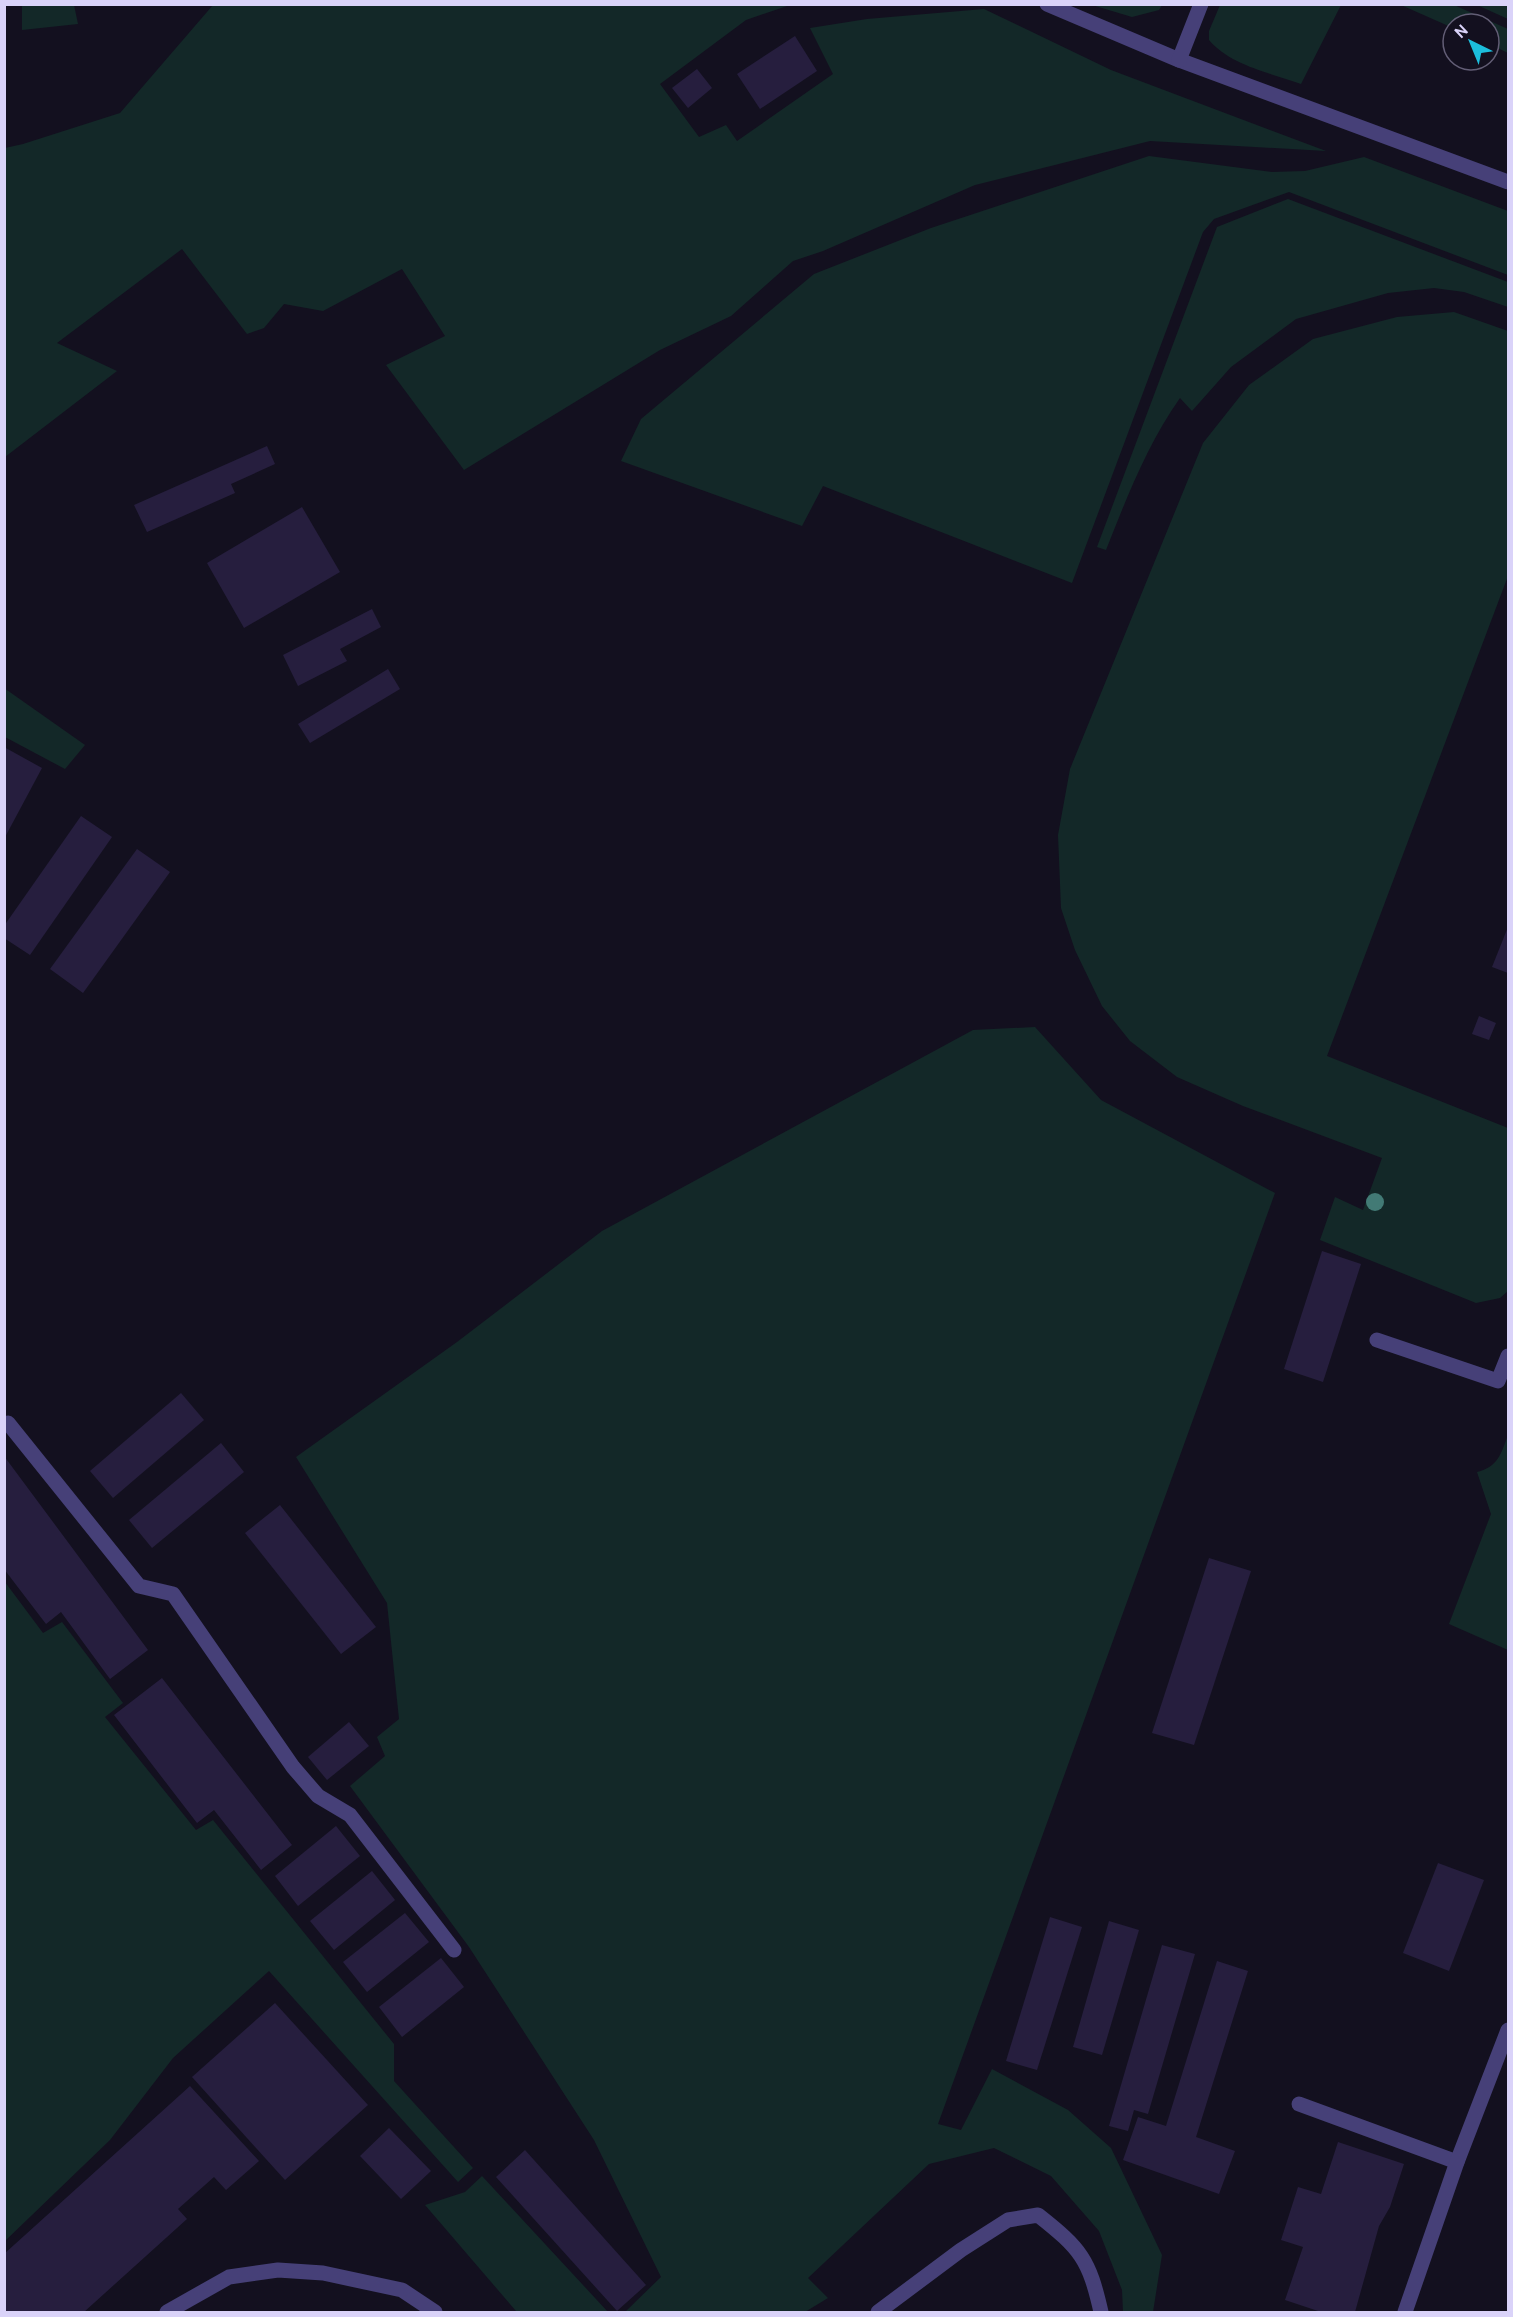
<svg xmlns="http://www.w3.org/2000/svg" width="1513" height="2317" viewBox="0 0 1513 2317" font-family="Overpass,sans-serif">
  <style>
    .green { fill: #132828 }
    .building { fill: #261e3e }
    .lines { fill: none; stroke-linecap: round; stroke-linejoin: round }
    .service { stroke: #464078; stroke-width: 15 }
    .minor { stroke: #464078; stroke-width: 15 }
    .tree { fill: #427a75 }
  </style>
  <rect width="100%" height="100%" fill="#13101f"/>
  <g class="green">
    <polygon points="22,5 74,5 78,24 22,30"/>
    <polygon points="213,5 790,5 746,20 660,84 699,137 726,125 737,141 833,74 810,28 867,19 984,9 1111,70 1326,151 1150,141 975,185 823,251 793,261 731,316 660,350 464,470 386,365 445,336 402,269 323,311 284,304 264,328 247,334 182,249 57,343 117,371 5,457 5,148 23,144 120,113"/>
    <polygon points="1092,5 1162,5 1159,10 1132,17"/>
    <path d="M 1220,5 L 1221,4 L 1341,5 L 1301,84 C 1270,73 1230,65 1209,40 L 1209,31 Z"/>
    <polygon points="1401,5 1454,5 1508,29 1508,53 1489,44 1489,24 1453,24 1453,28"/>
    <polygon points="1477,5 1508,5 1508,19"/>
    <polygon points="1149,156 1272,172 1305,171 1364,157 1508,211 1508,275 1289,192 1214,219 1203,232 1072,583 823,486 802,526 621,461 641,419 814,274 931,228"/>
    <path d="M 1288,199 L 1508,282 L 1508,307 L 1464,292 L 1434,288 L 1388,293 L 1296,319 L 1231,367 L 1192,411 L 1180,398 C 1147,445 1127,497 1106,550 L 1097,547 L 1217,227 Z"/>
    <polygon points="1454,312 1508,331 1508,576 1327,1056 1508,1128 1508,1291 1500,1298 1476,1303 1320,1240 1335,1197 1363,1210 1382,1158 1243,1106 1177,1077 1130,1041 1102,1006 1075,950 1061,908 1058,835 1070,769 1203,443 1249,385 1313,339 1397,317"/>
    <polygon points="4,688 85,745 65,769 5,737"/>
    <polygon points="1035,1027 1101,1100 1275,1193 938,2124 961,2130 992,2069 1068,2110 1111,2148 1162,2255 1153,2312 1123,2312 1122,2290 1099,2231 1051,2176 994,2148 929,2164 808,2278 828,2298 805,2312 625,2312 661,2277 594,2140 469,1947 350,1786 385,1756 377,1737 399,1719 387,1603 296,1457 457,1342 602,1231 973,1030"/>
    <path d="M 1508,1435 L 1508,1650 L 1449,1624 L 1491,1514 L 1477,1472 C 1498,1467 1501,1454 1508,1435 Z"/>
    <polygon points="5,1582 43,1633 62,1622 123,1703 105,1717 196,1830 213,1820 394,2044 394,2081 473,2168 458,2182 269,1971 173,2058 110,2140 5,2241"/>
    <polygon points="482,2176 608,2312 516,2311 425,2205 465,2192"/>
  </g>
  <g class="building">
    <polygon points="795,36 817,71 760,109 737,74"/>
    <polygon points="697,69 712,88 688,108 672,88"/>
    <polygon points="267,446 275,464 231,484 235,493 147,532 134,505"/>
    <polygon points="302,507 340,572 244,628 207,563"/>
    <polygon points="372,609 381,627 340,649 347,661 298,686 283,655"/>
    <polygon points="388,669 400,689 310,743 298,724"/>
    <polygon points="4,747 42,768 4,839"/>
    <polygon points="81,816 112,837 30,955 4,938 4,926"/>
    <polygon points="137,849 170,872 83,993 50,969"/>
    <polygon points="1508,927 1508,973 1492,967"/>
    <polygon points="1479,1016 1496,1023 1489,1040 1472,1034"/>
    <polygon points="1322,1251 1361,1264 1323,1382 1284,1369"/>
    <polygon points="181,1393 204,1420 113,1498 90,1471"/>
    <polygon points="221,1443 244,1472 152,1548 129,1520"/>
    <polygon points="4,1456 148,1650 110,1679 61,1612 46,1624 4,1569"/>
    <polygon points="280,1505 376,1627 341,1654 245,1533"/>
    <polygon points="1209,1558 1251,1571 1194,1745 1152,1733"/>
    <polygon points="162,1678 292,1845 261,1870 214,1810 197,1823 114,1715"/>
    <polygon points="349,1722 369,1746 327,1780 308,1757"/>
    <polygon points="336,1826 360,1856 298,1906 275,1876"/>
    <polygon points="1438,1863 1484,1880 1449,1971 1403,1953"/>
    <polygon points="372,1871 395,1900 334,1950 310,1921"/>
    <polygon points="405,1913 429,1942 367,1992 343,1962"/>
    <polygon points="1050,1917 1082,1927 1037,2070 1006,2061"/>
    <polygon points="1109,1921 1139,1930 1102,2055 1073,2047"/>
    <polygon points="1162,1945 1195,1954 1148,2114 1134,2110 1128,2131 1109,2126"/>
    <polygon points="441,1958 464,1987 402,2037 379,2007"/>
    <polygon points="1217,1961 1248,1971 1196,2137 1235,2151 1219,2194 1123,2160 1138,2117 1166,2126"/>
    <polygon points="275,2003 368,2105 285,2180 192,2077"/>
    <polygon points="190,2086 259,2161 226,2190 214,2177 178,2209 187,2219 84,2312 4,2312 4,2254"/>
    <polygon points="389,2128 431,2171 401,2199 360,2156"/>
    <polygon points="1338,2142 1404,2164 1390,2207 1379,2226 1355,2312 1321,2312 1285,2300 1303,2247 1281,2240 1298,2187 1321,2194"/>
    <polygon points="525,2150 646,2285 617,2311 496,2177"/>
  </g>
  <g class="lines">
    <g class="service">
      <polyline points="1377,1340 1498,1381 1508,1356"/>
      <polyline points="4,1424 8,1423 139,1586 173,1594 293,1767 318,1796 350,1815 454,1950"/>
      <polyline points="1299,2104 1457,2162"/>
      <polyline points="167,2312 229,2277 278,2270 323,2273 402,2290 435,2312"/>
      <path d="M 878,2312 L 961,2250 L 1008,2220 L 1038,2215 C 1081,2249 1089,2259 1101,2312"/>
      <polyline points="1405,2312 1457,2162 1508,2030"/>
    </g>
    <g class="minor">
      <polyline points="1047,4 1179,60 1508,182"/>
      <polyline points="1179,60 1201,4"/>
    </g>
  </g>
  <circle class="tree" cx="1375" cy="1202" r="9"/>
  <rect width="1513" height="2317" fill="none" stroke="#dad3f9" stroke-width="12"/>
  <g transform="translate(1471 42) rotate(317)"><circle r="28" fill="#13101f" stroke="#635e76" stroke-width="1.5"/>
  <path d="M0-4.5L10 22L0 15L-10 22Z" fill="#1cbedc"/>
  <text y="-9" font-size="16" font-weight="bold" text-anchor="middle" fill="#dad3f9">N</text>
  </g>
</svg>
